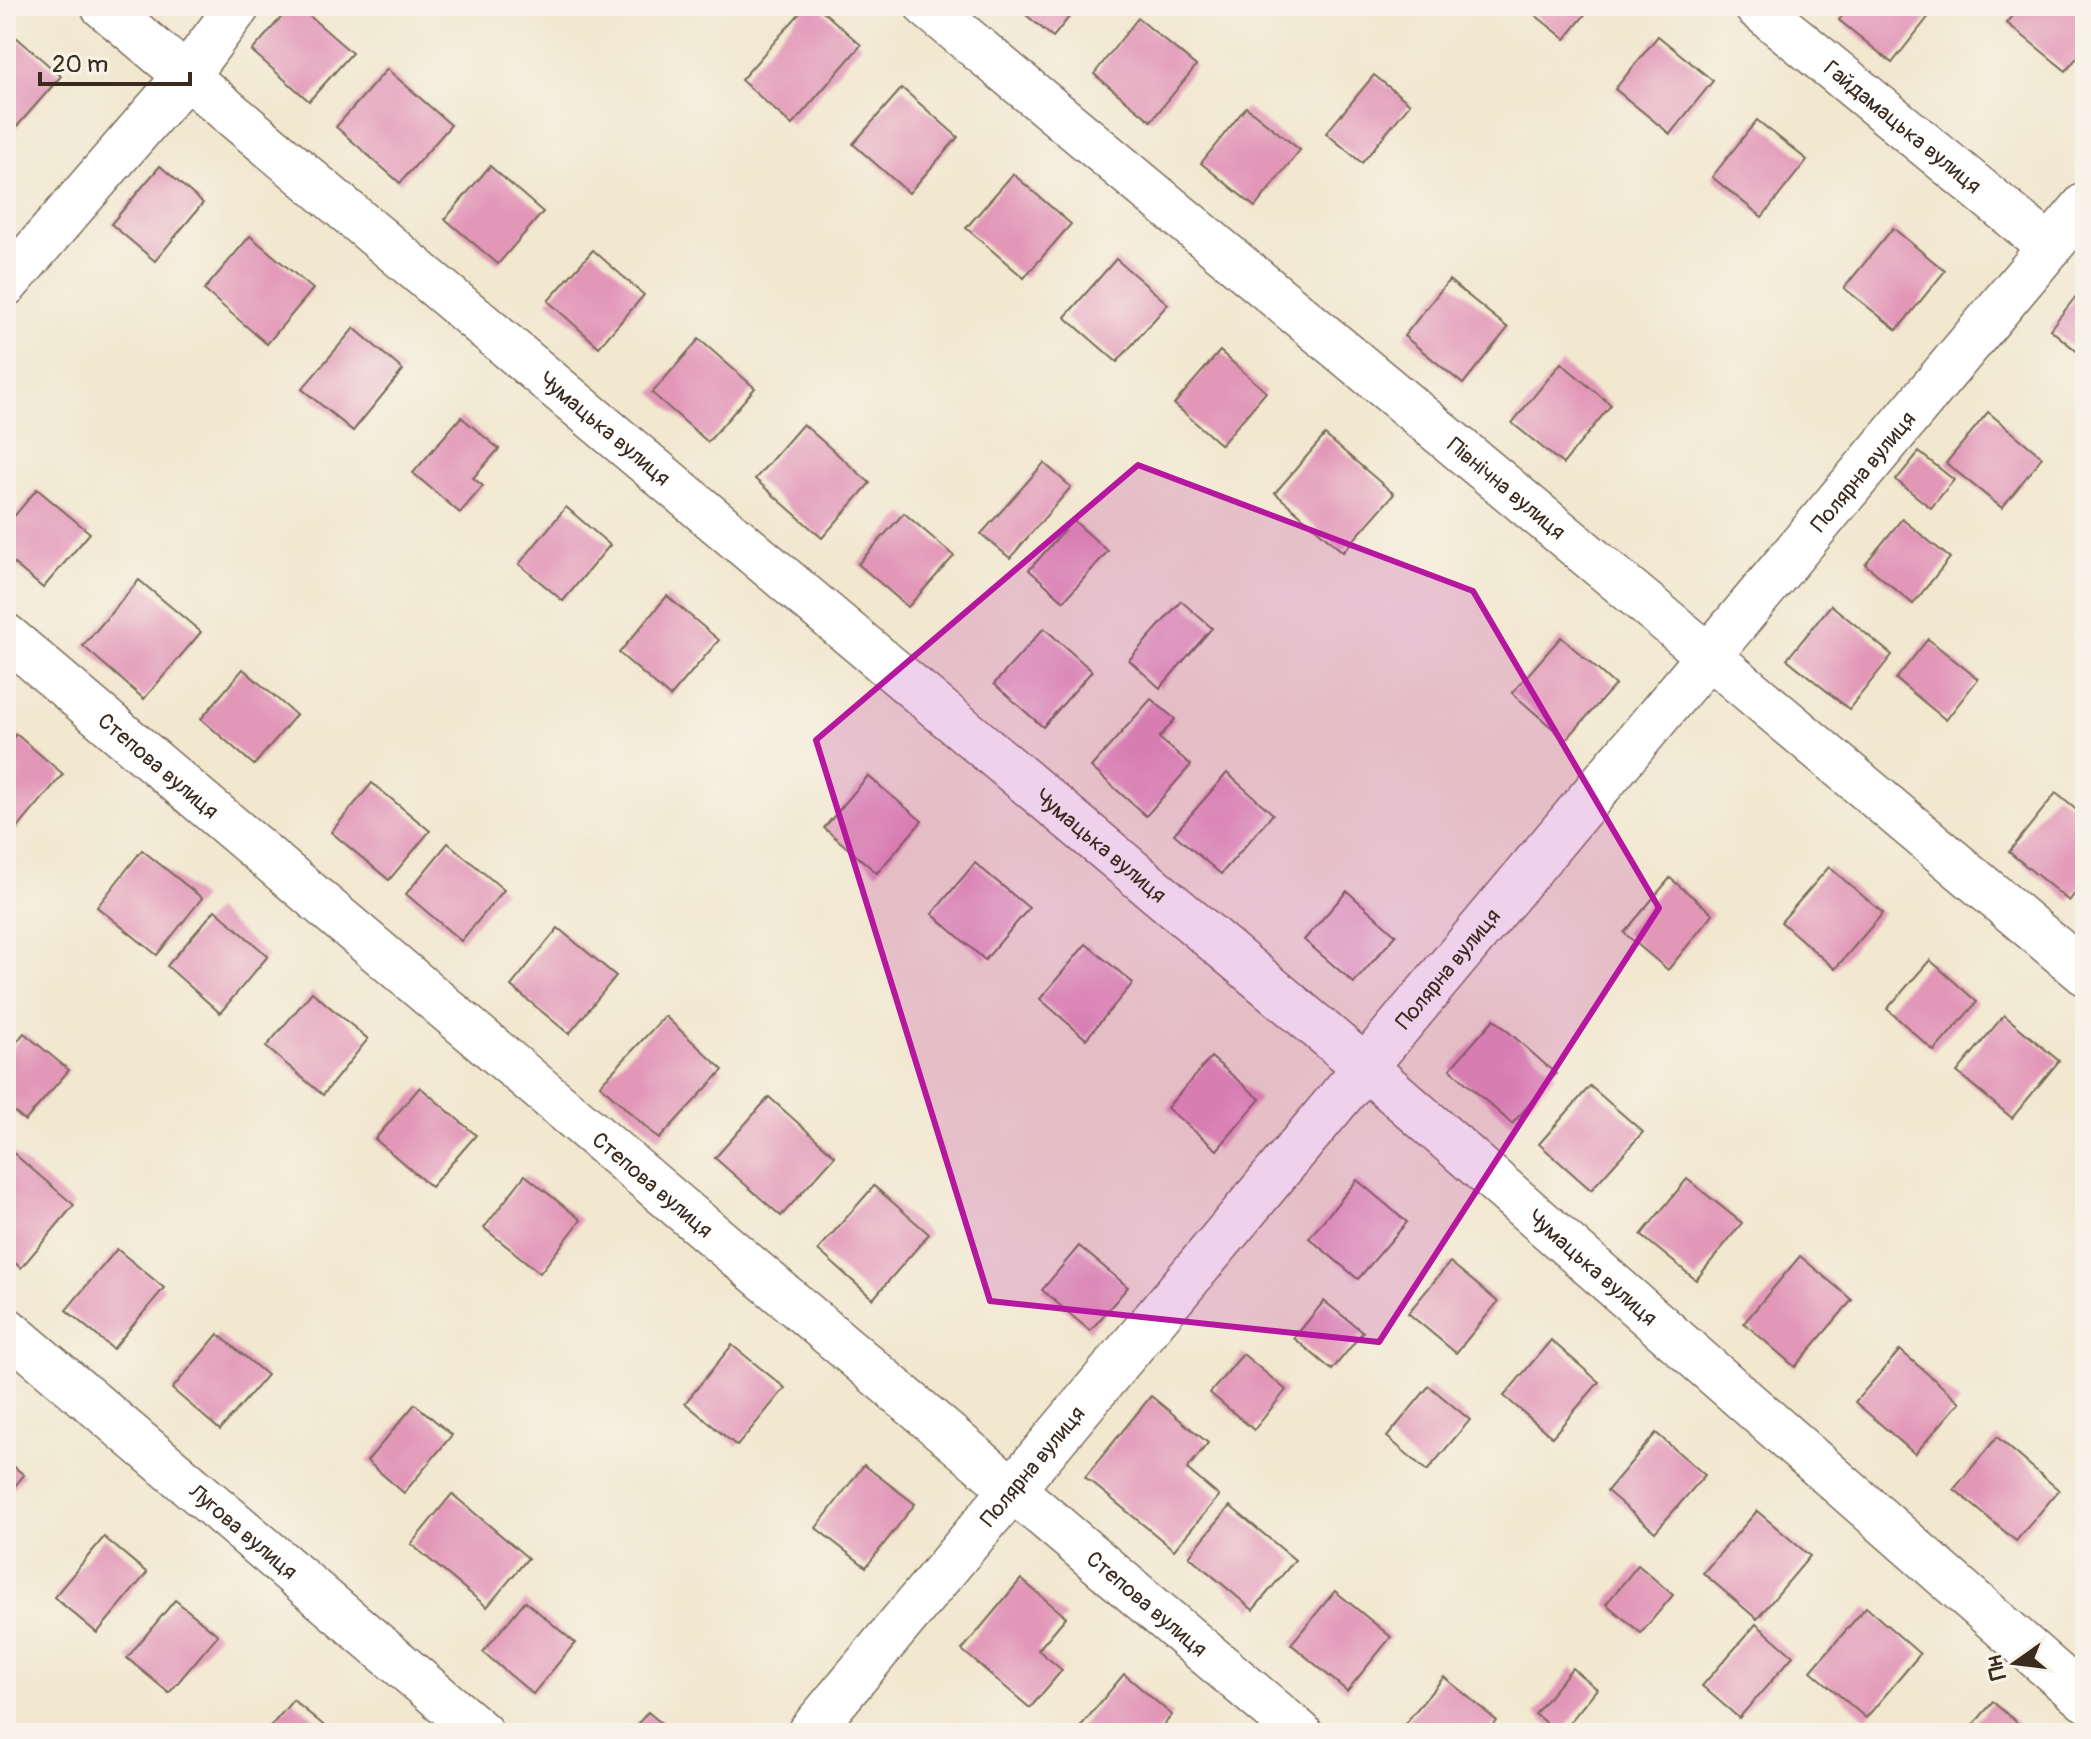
<svg xmlns="http://www.w3.org/2000/svg" width="2091" height="1739" viewBox="0 0 2091 1739" font-family="Pangolin,sans-serif">
  <style>
    .building { fill: #e297b7 }
    .lines { fill: none; stroke-linecap: round; stroke-linejoin: round }
    .street-casing { stroke: #7b6c5c; stroke-width: 47 }
    .street { stroke: #fff; stroke-width: 44 }
    .marked { fill: #b5179e; fill-opacity: 0.2; stroke: #b5179e; stroke-width: 6; stroke-linejoin: round }
    .labels { text-anchor: middle; stroke-width: 7; stroke-linejoin: round; paint-order: stroke }
    .street-label { font-size: 22px; fill: #3b2a1e; stroke: #f7f3e8 }
  </style>
  <rect width="100%" height="100%" fill="#f7f3e8"/>
  <filter id="ink" filterUnits="userSpaceOnUse"><feTurbulence type="fractalNoise" baseFrequency=".0125" numOctaves="2"/><feDisplacementMap in="SourceGraphic" scale="16" xChannelSelector="R" yChannelSelector="G"/><feConvolveMatrix kernelMatrix="1 2 1 2 8 2 1 2 1" color-interpolation-filters="sRGB"/></filter>
  <filter id="wash" filterUnits="userSpaceOnUse"><feTurbulence type="fractalNoise" baseFrequency=".006" numOctaves="4" result="noise"/><feDisplacementMap in="SourceGraphic" scale="32" xChannelSelector="R" yChannelSelector="G"/><feGaussianBlur stdDeviation="1.8" result="paint"/><feColorMatrix in="noise" values="0 0 0 0 0 0 0 0 0 0 0 0 0 0 0 0 0 1.4 0 .05"/><feComposite in="paint" operator="in"/></filter>
  <g filter="url(#wash)">
    <rect width="100%" height="100%" fill="#f2e7cf"/>
    <g id="blocks">
      <g class="building">
        <polygon points="291,6 298,6 352,53 309,101 252,51"/>
        <polygon points="806,6 817,6 861,45 792,125 741,80"/>
        <polygon points="1015,6 1078,6 1053,37"/>
        <polygon points="1524,6 1592,6 1565,39"/>
        <polygon points="1850,6 1937,6 1892,63 1839,20"/>
        <polygon points="2021,6 2085,6 2085,48 2066,71 2007,23"/>
        <polygon points="1138,18 1196,66 1151,121 1094,74"/>
        <polygon points="8,30 61,76 6,139 6,33"/>
        <polygon points="1658,36 1713,81 1670,134 1615,89"/>
        <polygon points="387,69 451,125 400,183 336,127"/>
        <polygon points="1374,75 1410,104 1362,163 1326,133"/>
        <polygon points="902,88 958,137 909,193 853,144"/>
        <polygon points="1246,107 1300,150 1255,207 1201,163"/>
        <polygon points="1757,120 1807,160 1762,217 1712,177"/>
        <polygon points="160,166 203,203 155,261 111,224"/>
        <polygon points="490,166 543,212 498,264 445,219"/>
        <polygon points="1013,174 1071,224 1024,278 966,228"/>
        <polygon points="1893,228 1945,271 1897,330 1844,288"/>
        <polygon points="250,236 313,289 267,344 204,290"/>
        <polygon points="593,250 644,295 599,347 548,301"/>
        <polygon points="1116,259 1168,304 1117,362 1065,317"/>
        <polygon points="1449,280 1508,328 1463,384 1404,336"/>
        <polygon points="2085,285 2085,358 2050,329"/>
        <polygon points="354,328 403,370 353,431 302,389"/>
        <polygon points="699,339 755,388 708,442 652,393"/>
        <polygon points="1220,351 1266,392 1221,445 1174,404"/>
        <polygon points="1561,363 1611,405 1563,464 1512,423"/>
        <polygon points="1988,412 2042,457 2002,508 1946,463"/>
        <polygon points="461,417 499,449 473,478 483,486 460,513 413,473"/>
        <polygon points="803,424 870,483 822,538 755,479"/>
        <polygon points="1325,435 1394,494 1343,552 1275,493"/>
        <polygon points="1919,452 1954,480 1931,508 1896,480"/>
        <polygon points="1044,463 1071,487 1010,558 981,534"/>
        <polygon points="37,489 90,533 43,588 6,557 6,526"/>
        <polygon points="566,507 610,545 563,601 519,564"/>
        <polygon points="904,513 954,556 908,607 858,564"/>
        <polygon points="1902,519 1950,558 1913,604 1865,564"/>
        <polygon points="1073,520 1108,551 1064,601 1029,570"/>
        <polygon points="139,580 201,632 144,699 83,646"/>
        <polygon points="667,596 719,640 670,697 619,653"/>
        <polygon points="1181,601 1212,628 1160,688 1129,660"/>
        <polygon points="1831,605 1892,655 1849,709 1787,659"/>
        <polygon points="1044,628 1092,671 1043,727 994,684"/>
        <polygon points="1561,637 1615,685 1566,740 1512,693"/>
        <polygon points="1928,639 1978,679 1946,720 1896,679"/>
        <polygon points="243,669 296,715 254,765 201,719"/>
        <polygon points="1151,699 1175,719 1159,738 1191,765 1146,816 1091,767"/>
        <polygon points="16,734 63,774 13,834 6,829 6,746"/>
        <polygon points="1227,773 1273,814 1221,874 1174,834"/>
        <polygon points="868,776 922,821 877,873 824,828"/>
        <polygon points="372,783 430,831 389,880 331,832"/>
        <polygon points="2056,793 2085,817 2085,881 2069,901 2009,852"/>
        <polygon points="448,843 504,890 461,941 406,894"/>
        <polygon points="142,850 202,898 157,955 97,907"/>
        <polygon points="975,863 1029,908 985,960 932,914"/>
        <polygon points="1829,867 1883,913 1835,969 1781,922"/>
        <polygon points="1670,878 1713,914 1668,970 1624,933"/>
        <polygon points="1347,891 1396,935 1354,983 1304,940"/>
        <polygon points="215,910 268,956 220,1013 167,966"/>
        <polygon points="558,928 616,976 569,1034 511,986"/>
        <polygon points="1086,944 1133,983 1086,1039 1040,999"/>
        <polygon points="1930,960 1977,1002 1934,1051 1887,1009"/>
        <polygon points="312,992 368,1039 323,1095 266,1047"/>
        <polygon points="2004,1015 2059,1061 2012,1118 1957,1072"/>
        <polygon points="665,1016 723,1070 659,1139 600,1085"/>
        <polygon points="1494,1019 1556,1074 1512,1124 1450,1069"/>
        <polygon points="24,1033 69,1070 25,1121 6,1105 6,1055"/>
        <polygon points="1211,1057 1260,1099 1217,1150 1167,1108"/>
        <polygon points="1590,1086 1643,1132 1591,1190 1539,1144"/>
        <polygon points="420,1087 476,1135 431,1187 375,1139"/>
        <polygon points="769,1097 835,1156 781,1216 715,1158"/>
        <polygon points="12,1152 74,1205 21,1268 6,1255 6,1159"/>
        <polygon points="525,1175 581,1220 540,1273 484,1228"/>
        <polygon points="1687,1179 1742,1223 1696,1280 1641,1235"/>
        <polygon points="1357,1180 1407,1222 1358,1279 1309,1238"/>
        <polygon points="874,1186 929,1234 873,1299 818,1250"/>
        <polygon points="1079,1246 1128,1287 1090,1331 1042,1290"/>
        <polygon points="117,1249 164,1288 113,1349 66,1310"/>
        <polygon points="1800,1256 1852,1300 1795,1367 1744,1323"/>
        <polygon points="1450,1262 1498,1302 1456,1353 1408,1313"/>
        <polygon points="1324,1301 1363,1332 1332,1370 1294,1338"/>
        <polygon points="218,1334 267,1375 220,1430 172,1389"/>
        <polygon points="1551,1340 1599,1382 1552,1437 1504,1396"/>
        <polygon points="732,1345 785,1388 737,1446 685,1403"/>
        <polygon points="1900,1350 1960,1402 1915,1454 1855,1402"/>
        <polygon points="1243,1354 1286,1390 1254,1430 1210,1393"/>
        <polygon points="1429,1386 1470,1420 1427,1471 1387,1437"/>
        <polygon points="1151,1396 1208,1443 1187,1469 1219,1496 1174,1550 1085,1477"/>
        <polygon points="415,1404 452,1435 404,1493 367,1461"/>
        <polygon points="1656,1433 1705,1475 1655,1532 1607,1491"/>
        <polygon points="1997,1437 2059,1490 2016,1541 1954,1489"/>
        <polygon points="6,1460 24,1475 6,1497"/>
        <polygon points="864,1465 915,1504 866,1567 816,1528"/>
        <polygon points="452,1494 528,1558 487,1607 411,1544"/>
        <polygon points="1230,1506 1295,1560 1253,1610 1189,1556"/>
        <polygon points="1757,1511 1810,1556 1757,1619 1703,1573"/>
        <polygon points="104,1537 147,1573 97,1633 54,1597"/>
        <polygon points="1638,1565 1673,1595 1641,1633 1606,1604"/>
        <polygon points="1021,1579 1066,1617 1038,1650 1062,1670 1030,1708 962,1650"/>
        <polygon points="1335,1591 1391,1637 1347,1691 1291,1644"/>
        <polygon points="175,1600 218,1635 169,1693 127,1658"/>
        <polygon points="525,1601 575,1643 533,1694 483,1652"/>
        <polygon points="1866,1607 1920,1654 1866,1718 1811,1671"/>
        <polygon points="1756,1624 1793,1656 1739,1718 1702,1686"/>
        <polygon points="1572,1668 1597,1689 1561,1733 1558,1733 1535,1714"/>
        <polygon points="1124,1674 1172,1715 1157,1733 1075,1733"/>
        <polygon points="1444,1677 1497,1721 1487,1733 1397,1733"/>
        <polygon points="293,1700 333,1733 265,1733"/>
        <polygon points="1993,1702 2029,1733 1966,1733"/>
        <polygon points="648,1712 673,1733 630,1733"/>
      </g>
    </g>
  </g>
  <g filter="url(#ink)">
    <use href="#blocks" fill-opacity="0" stroke="#7b6c5c" stroke-width="2"/>
    <g class="lines">
      <defs>
        <g id="street">
          <path id="s1" d="M 103,6 L 1365,1067 L 2085,1699"/>
          <path id="s2" d="M 927,6 L 1709,656 L 2085,973"/>
          <path id="s3" d="M 1756,6 L 2050,247"/>
          <polyline points="6,284 186,76 238,6"/>
          <path id="s4" d="M 6,636 L 1300,1733"/>
          <path id="s5" d="M 6,1329 L 481,1733"/>
          <path id="s6" d="M 809,1733 L 2085,205"/>
        </g>
      </defs>
      <use href="#street" class="street-casing"/>
      <use href="#street" class="street"/>
    </g>
  </g>
  <path class="marked" d="M 1138,465 L 1473,591 L 1659,908 L 1379,1342 L 990,1301 L 816,740 Z"/>
  <g class="labels">
    <g class="street-label">
      <text dy="8" stroke="none"><textPath href="#s3" startOffset="190">Гайдамацька вулиця</textPath></text>
      <text dy="8" stroke="none"><textPath href="#s1" startOffset="656">Чумацька вулиця</textPath></text>
      <text dy="8" stroke="none"><textPath href="#s6" startOffset="1644">Полярна вулиця</textPath></text>
      <text dy="8" stroke="none"><textPath href="#s2" startOffset="754">Північна вулиця</textPath></text>
      <text dy="8" stroke="none"><textPath href="#s4" startOffset="200">Степова вулиця</textPath></text>
      <text dy="8" stroke="none"><textPath href="#s1" startOffset="1304">Чумацька вулиця</textPath></text>
      <text dy="8" stroke="none"><textPath href="#s6" startOffset="996">Полярна вулиця</textPath></text>
      <text dy="8" stroke="none"><textPath href="#s4" startOffset="848">Степова вулиця</textPath></text>
      <text dy="8" stroke="none"><textPath href="#s1" startOffset="1952">Чумацька вулиця</textPath></text>
      <text dy="8" stroke="none"><textPath href="#s6" startOffset="348">Полярна вулиця</textPath></text>
      <text dy="8" stroke="none"><textPath href="#s5" startOffset="312">Лугова вулиця</textPath></text>
      <text dy="8" stroke="none"><textPath href="#s4" startOffset="1496">Степова вулиця</textPath></text>
    </g>
  </g>
  <rect width="2091" height="1739" fill="none" stroke="#f7f3e8" stroke-width="32"/>
  <g transform="translate(2015 1663) rotate(256)" stroke="#f7f3e8" stroke-width="6" paint-order="stroke">
  <path d="M0-6L14 30L0 20L-14 30Z" fill="#3b2a1e"/>
  <text y="-12" font-size="22" font-weight="bold" text-anchor="middle" fill="#3b2a1e">Пн</text>
  </g>
  <path d="M40 72v12h150v-12" fill="none" stroke="#3b2a1e" stroke-width="4"/>
  <text x="52" y="72" font-size="24" fill="#3b2a1e" stroke="#f7f3e8" stroke-width="6" paint-order="stroke">20 m</text>
</svg>
